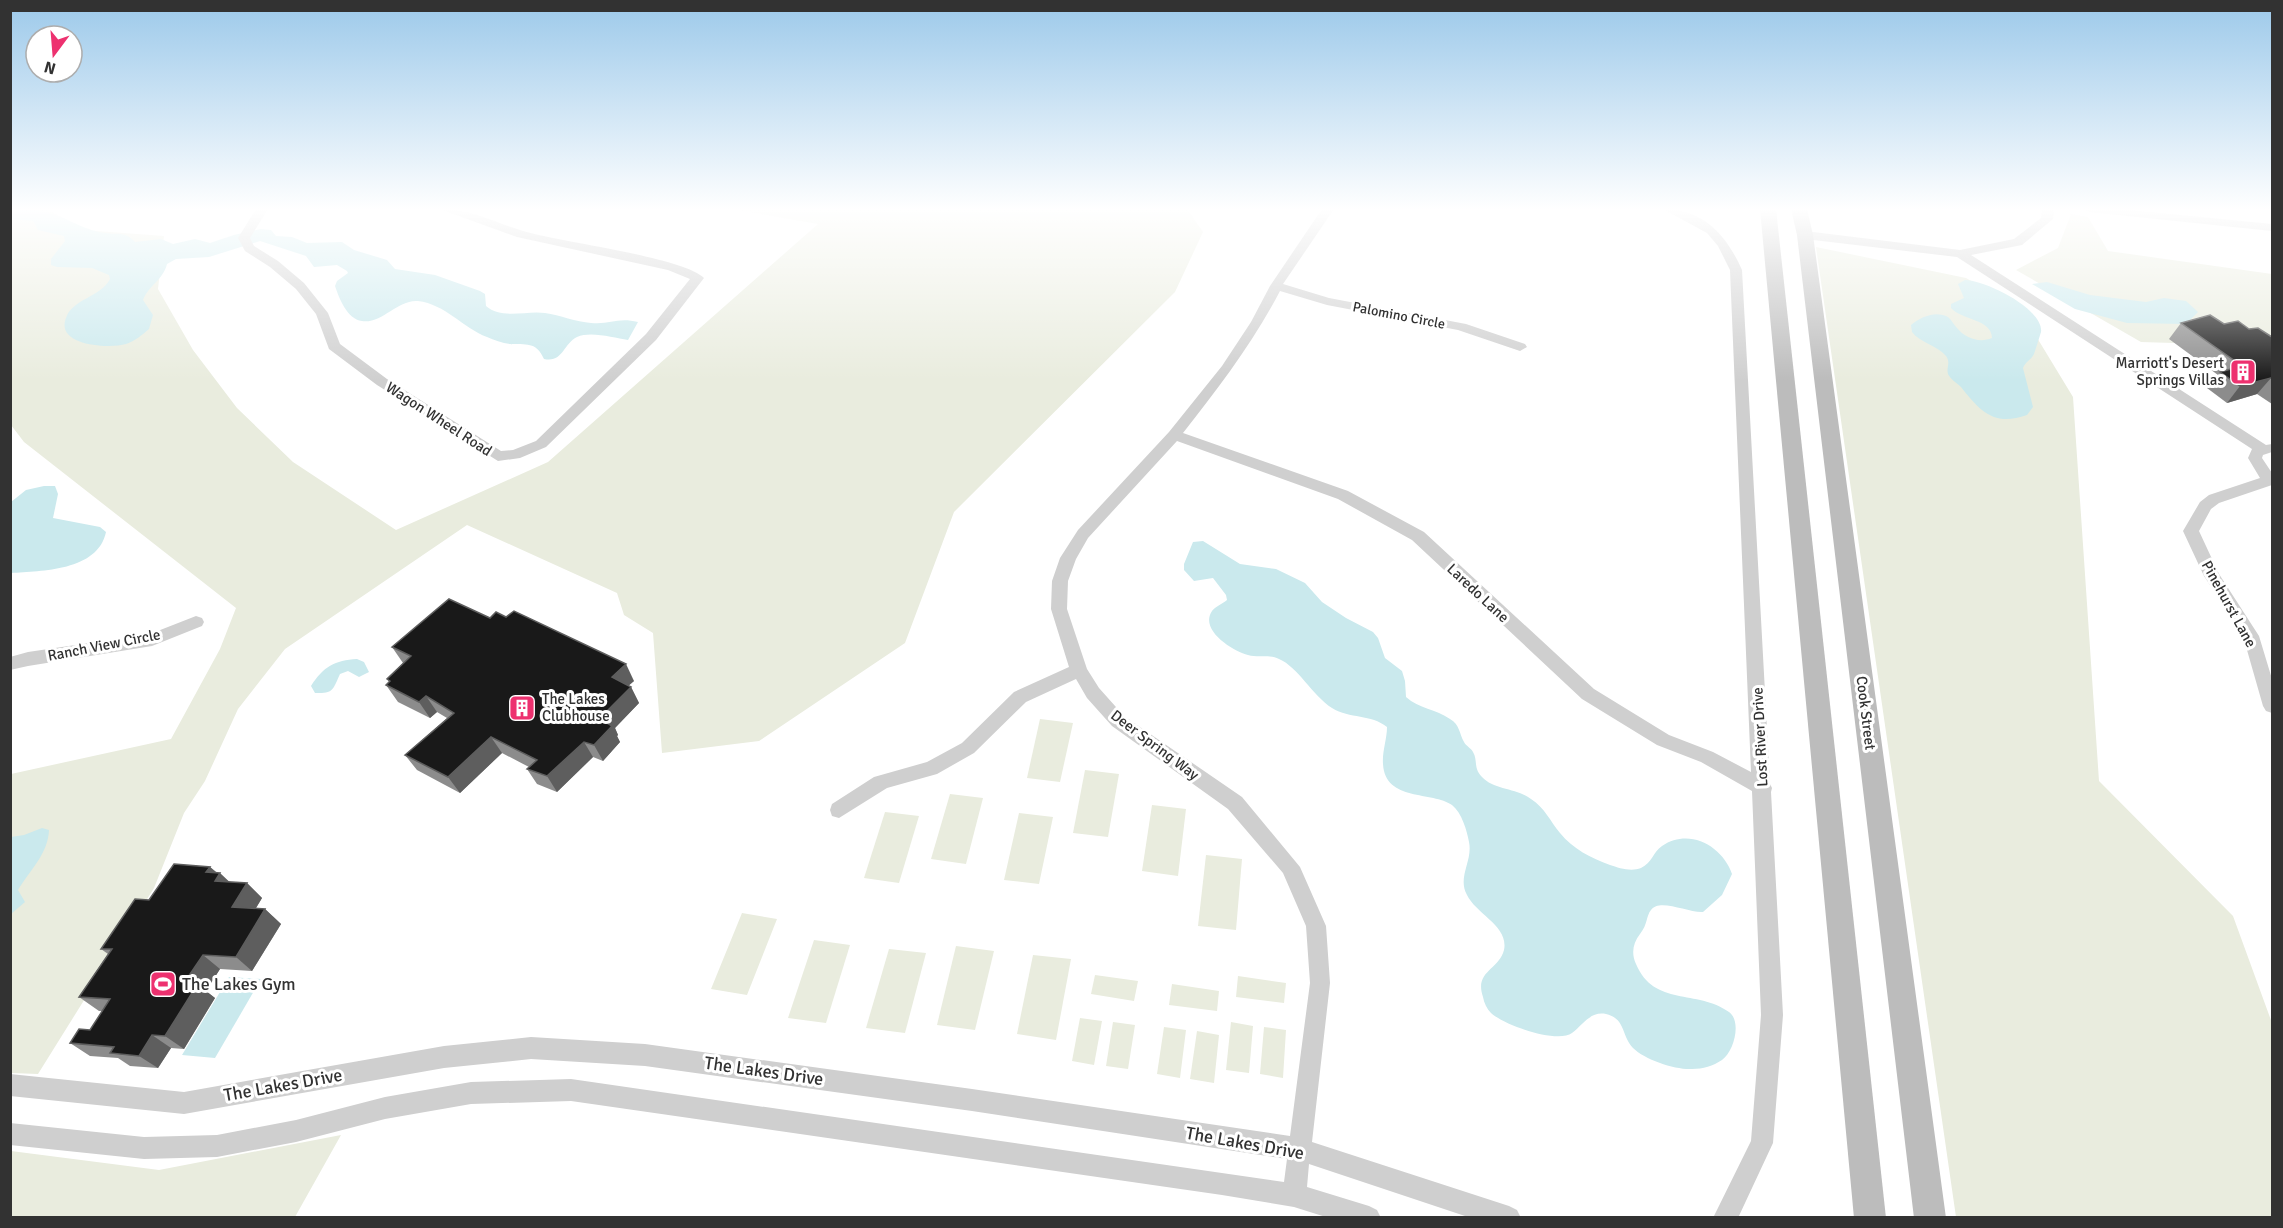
<svg xmlns="http://www.w3.org/2000/svg" width="2283" height="1228" viewBox="0 0 2283 1228" font-family="Signika,sans-serif">
  <style>
    .green { fill: #e9ecde }
    .water { fill: #cae9ed }
    .lines { fill: none; stroke-linecap: round; stroke-linejoin: round }
    .street { fill: #cfcfcf; fill-rule: evenodd }
    .secondary { fill: #bcbcbc; fill-rule: evenodd }
    .wall { fill: #8c8c8c }
    .shaded-wall { fill: #5e5e5e }
    .building { fill: #191919; stroke: #5e5e5e; stroke-width: 1.5 }
    .labels { text-anchor: middle; stroke-width: 6; stroke-linejoin: round; paint-order: stroke }
    .far-street-label { font-size: 14px; fill: #323232; stroke: #fff }
    .poi-label { font-size: 15px; fill: #323232; stroke: #fff; text-anchor: end }
    .street-label { font-size: 15px; fill: #323232; stroke: #fff }
    .near-poi-label { font-size: 18px; fill: #323232; stroke: #fff; text-anchor: start }
    .near-street-label { font-size: 18px; fill: #323232; stroke: #fff }
  </style>
  <rect width="100%" height="100%" fill="#fff"/>
  <g class="green">
    <polygon points="11,209 47,209 83,230 164,236 158,289 193,350 237,408 293,462 396,530 548,462 818,224 732,209 1187,209 1203,232 1175,292 954,512 905,643 759,741 662,753 653,633 624,615 617,593 467,525 285,649 238,709 205,781 184,813 154,888 38,1074 11,1073 11,774 171,739 220,649 236,608 24,442 11,425"/>
    <polygon points="2071,214 2088,217 2108,251 2272,274 2272,346 2141,342 2016,270 2058,248"/>
    <polygon points="1816,247 1966,278 2019,308 2073,397 2099,781 2233,916 2272,1023 2272,1217 1956,1217"/>
    <polygon points="1040,719 1073,723 1060,782 1027,778"/>
    <polygon points="1085,770 1119,774 1108,837 1073,833"/>
    <polygon points="950,794 983,798 966,864 931,859"/>
    <polygon points="1152,805 1186,809 1178,876 1142,871"/>
    <polygon points="885,812 919,816 899,883 864,878"/>
    <polygon points="1019,813 1053,817 1039,884 1004,880"/>
    <polygon points="1206,855 1242,859 1236,930 1198,926"/>
    <polygon points="742,913 777,919 747,995 711,989"/>
    <polygon points="814,940 850,945 826,1023 788,1018"/>
    <polygon points="956,946 994,951 975,1030 937,1025"/>
    <polygon points="889,949 926,953 905,1033 866,1028"/>
    <polygon points="1033,955 1071,959 1056,1040 1017,1034"/>
    <polygon points="1095,975 1138,981 1134,1001 1091,994"/>
    <polygon points="1238,976 1286,983 1284,1003 1236,997"/>
    <polygon points="1172,984 1219,991 1217,1011 1169,1005"/>
    <polygon points="1080,1018 1102,1021 1094,1065 1072,1061"/>
    <polygon points="1113,1022 1135,1025 1128,1069 1106,1066"/>
    <polygon points="1231,1022 1253,1026 1249,1073 1226,1070"/>
    <polygon points="1164,1027 1186,1030 1180,1078 1157,1074"/>
    <polygon points="1264,1027 1286,1030 1283,1078 1260,1074"/>
    <polygon points="1197,1031 1219,1035 1214,1083 1190,1079"/>
    <polygon points="341,1135 295,1217 11,1217 11,1151 159,1170"/>
  </g>
  <g class="water">
    <path d="M 10,209 L 36,209 L 37,211 C 63,213 80,230 105,233 C 119,235 125,231 135,242 L 161,239 L 173,244 L 195,239 L 210,243 L 234,235 L 261,229 L 271,230 L 276,236 L 292,237 L 307,243 L 342,242 L 354,250 L 387,260 L 395,269 L 435,275 L 480,291 L 485,294 L 486,306 C 502,320 527,310 545,313 C 560,315 576,322 591,323 C 610,325 617,317 638,322 L 628,340 C 614,338 591,331 577,337 C 563,344 563,363 544,359 C 536,341 526,345 510,344 C 502,343 494,340 487,337 C 463,328 445,304 418,301 C 398,299 382,324 362,321 C 347,319 339,298 335,286 L 337,281 L 348,273 L 347,271 L 337,265 L 314,267 L 306,256 L 260,241 L 209,257 L 176,259 L 167,264 C 163,280 149,285 143,300 L 153,315 L 149,329 C 142,335 135,341 126,344 C 109,349 55,346 66,318 C 72,299 101,297 110,279 L 109,275 L 92,268 L 57,267 L 51,265 L 51,259 L 65,241 L 64,236 L 38,230 L 33,221 L 11,219 Z"/>
    <path d="M 1965,280 C 1985,280 2044,309 2041,332 C 2040,335 2035,352 2034,354 C 2031,360 2025,362 2023,368 L 2033,407 L 2027,415 C 1994,427 1980,411 1961,387 C 1957,383 1950,379 1948,374 C 1946,367 1951,363 1946,356 C 1937,345 1920,343 1912,332 L 1911,325 C 1920,317 1936,310 1948,317 C 1952,320 1953,324 1957,328 C 1966,339 1980,343 1992,338 C 1992,319 1961,320 1951,308 L 1951,304 L 1964,298 L 1958,284 Z"/>
    <polygon points="2047,282 2090,295 2146,302 2164,298 2186,301 2198,312 2186,324 2127,323 2075,309 2032,284"/>
    <path d="M 44,486 L 55,486 L 58,494 L 53,518 L 100,527 L 106,532 C 98,571 41,571 11,573 L 11,502 L 26,490 Z"/>
    <path d="M 1203,541 L 1240,564 L 1276,569 L 1305,583 L 1322,602 L 1346,618 L 1373,632 L 1378,638 L 1385,658 L 1402,671 L 1405,681 L 1406,697 C 1419,709 1436,709 1450,719 C 1460,725 1459,733 1464,742 C 1466,746 1471,748 1473,752 C 1478,760 1473,768 1482,777 C 1494,790 1517,788 1531,799 C 1545,808 1550,821 1560,833 C 1573,849 1591,858 1610,865 C 1619,868 1631,872 1641,868 C 1652,863 1653,852 1662,846 C 1690,827 1723,847 1732,874 L 1722,895 L 1703,912 C 1688,913 1660,898 1651,910 C 1646,916 1648,924 1640,934 C 1633,943 1631,953 1636,964 C 1654,1007 1697,989 1729,1012 C 1742,1021 1734,1052 1722,1060 C 1713,1066 1703,1069 1692,1069 C 1676,1070 1645,1060 1633,1048 C 1621,1035 1626,1019 1606,1014 C 1590,1011 1583,1025 1572,1033 C 1557,1044 1504,1025 1491,1013 C 1487,1009 1484,1003 1483,997 C 1474,971 1499,970 1504,950 C 1509,926 1476,914 1467,895 C 1457,877 1473,861 1469,842 C 1467,831 1462,813 1452,805 C 1433,791 1385,802 1383,764 C 1382,752 1387,739 1387,727 C 1371,714 1350,719 1332,708 C 1312,695 1298,667 1279,659 C 1269,654 1258,658 1248,655 C 1233,651 1199,630 1212,611 C 1216,606 1222,604 1227,600 L 1226,595 L 1213,578 L 1194,581 L 1184,570 L 1184,564 L 1193,542 Z"/>
    <path d="M 357,659 L 364,662 L 369,672 L 359,677 L 348,671 L 340,674 C 333,689 334,694 315,693 L 311,686 C 323,667 335,660 357,659 Z"/>
    <path d="M 42,828 L 49,830 C 48,854 30,870 18,890 L 25,902 L 11,914 L 11,837 L 24,835 Z"/>
    <polygon points="229,977 261,979 215,1058 182,1055"/>
  </g>
  <g class="lines">
    <g class="street">
      <path d="M 256,209 L 268,209 L 250,238 L 254,246 L 278,261 L 304,283 L 328,313 L 340,344 L 387,379 L 501,451 L 513,450 L 536,441 L 646,334 L 690,279 L 668,270 L 517,237 L 445,211 L 443,209 C 471,209 496,223 523,231 C 559,242 683,257 704,278 L 656,340 L 546,447 L 520,458 L 498,461 L 377,385 L 329,349 L 316,314 L 296,289 L 270,267 L 245,251 L 238,238 Z"/>
      <path d="M 1322,209 L 1334,209 L 1283,284 L 1329,298 L 1466,324 L 1525,344 L 1527,347 L 1520,351 L 1458,330 L 1327,305 L 1280,291 C 1253,343 1219,387 1183,433 L 1348,491 L 1424,532 L 1594,689 L 1669,735 L 1713,752 L 1751,772 L 1730,270 L 1718,246 L 1707,233 L 1663,209 C 1704,209 1727,236 1742,270 L 1770,784 L 1772,788 L 1771,792 L 1783,1015 L 1773,1143 L 1738,1218 L 1713,1218 L 1751,1141 L 1761,1015 L 1752,791 L 1701,762 L 1657,745 L 1582,699 L 1412,540 L 1338,499 L 1177,441 L 1088,538 L 1076,559 L 1068,581 L 1067,609 L 1087,669 L 1099,688 L 1124,716 L 1242,797 L 1300,867 L 1326,926 L 1330,983 L 1312,1142 L 1509,1206 L 1517,1210 L 1521,1218 L 1471,1218 L 1309,1164 L 1307,1187 L 1369,1206 L 1377,1210 L 1381,1218 L 1329,1218 L 1294,1207 L 1222,1195 L 571,1101 L 471,1104 L 385,1119 L 296,1142 L 217,1157 L 144,1159 L 10,1145 L 10,1123 L 144,1137 L 217,1135 L 296,1120 L 385,1097 L 471,1082 L 571,1079 L 1284,1182 L 1287,1159 L 972,1111 L 645,1066 L 531,1059 L 444,1068 L 184,1114 L 10,1096 L 10,1074 L 184,1092 L 444,1046 L 531,1037 L 645,1044 L 972,1089 L 1290,1136 L 1310,983 L 1306,926 L 1283,873 L 1228,809 L 1112,726 L 1087,698 L 1076,679 L 1026,702 L 974,753 L 937,774 L 887,788 L 839,818 L 832,816 L 830,810 L 832,804 L 874,777 L 927,762 L 962,743 L 1014,692 L 1069,667 L 1051,609 L 1052,581 L 1060,558 L 1078,530 L 1169,432 L 1222,366 L 1251,322 L 1270,286 Z"/>
      <polygon points="2042,209 2054,209 2053,219 2022,245 1971,255 2266,445 2272,444 2272,452 2263,455 2262,458 2272,473 2272,485 2219,503 2211,509 2199,531 2219,574 2259,636 2272,679 2272,713 2266,711 2263,706 2243,636 2204,576 2183,531 2200,502 2209,495 2260,478 2248,458 2252,449 1957,257 1805,239 1799,235 1805,231 1960,250 2014,239 2041,218"/>
      <polygon points="2083,209 2120,209 2272,224 2272,231 2089,212"/>
      <polygon points="196,616 202,618 204,622 202,626 152,646 28,666 10,670 10,657 28,652 150,634"/>
    </g>
    <g class="secondary">
      <polygon points="1760,209 1776,209 1886,1218 1854,1218"/>
      <polygon points="1791,209 1807,209 1813,235 1946,1218 1914,1218 1797,235"/>
    </g>
  </g>
  <g class="wall">
    <polygon points="2181,323 2224,324 2249,329 2272,337 2272,404 2257,394 2227,403 2207,388 2218,375 2169,339"/>
    <polygon points="490,618 634,681 628,686 631,687 639,703 615,728 618,735 617,736 620,742 603,761 593,757 557,792 537,784 527,769 529,767 502,753 460,793 417,770 405,755 447,718 437,712 430,718 398,702 386,685 389,682 387,679 403,663 392,647"/>
    <polygon points="210,867 229,882 247,883 262,898 256,908 265,909 281,924 252,971 220,969 206,991 215,998 184,1049 171,1048 158,1068 130,1066 118,1058 90,1056 70,1043 90,1030 103,1011 99,1011 79,997 108,954 101,949 149,900"/>
  </g>
  <g class="shaded-wall">
    <polygon points="2271,378 2257,394 2227,403 2240,386"/>
    <polygon points="626,664 634,681 620,693 612,677"/>
    <polygon points="631,687 639,703 615,728 618,735 617,736 620,742 603,761 594,745 603,715"/>
    <polygon points="426,696 437,712 430,718 419,702"/>
    <polygon points="491,737 502,753 460,793 448,777"/>
    <polygon points="584,742 593,757 557,792 547,776"/>
    <polygon points="210,867 219,875 220,873 236,888 231,896 206,872"/>
    <polygon points="247,883 262,898 248,921 232,907"/>
    <polygon points="265,909 281,924 252,971 236,957"/>
    <polygon points="203,955 220,969 206,991 215,998 184,1049 165,1036 184,983"/>
    <polygon points="152,1035 171,1048 158,1068 139,1056"/>
  </g>
  <g class="building">
    <polygon points="2210,315 2224,324 2238,321 2249,329 2258,328 2272,337 2272,378 2271,378 2240,386 2220,372 2242,366 2181,323"/>
    <polygon points="449,599 490,618 496,612 506,617 514,611 626,664 612,677 631,687 603,715 610,719 607,723 612,726 594,745 584,742 547,776 527,769 537,760 491,737 448,777 405,755 454,713 426,696 419,702 386,685 390,681 387,679 411,656 392,647"/>
    <polygon points="174,864 210,867 206,872 220,873 215,881 247,883 232,907 265,909 236,957 203,955 184,983 197,985 165,1036 152,1035 139,1056 110,1053 114,1047 70,1043 79,1029 90,1030 110,999 79,997 112,949 101,949 135,899 149,900"/>
  </g>
  <linearGradient id="sky" x2="0" y2="1"><stop stop-color="#9cc9ea"/><stop offset="0.55" stop-color="#fff"/><stop offset="1" stop-color="#fff" stop-opacity="0"/></linearGradient>
  <rect width="2283" height="381" fill="url(#sky)"/>
  <defs>
    <symbol id="building-square" viewBox="-11 -11 22 22"><rect x="-9" y="-9" width="18" height="18" rx="4" fill="#ed316f" stroke="#fff"/><path d="M-4-6H4V6H1V3H-1V6H-4ZM-2.5-4.3h1.7v1.8h-1.7ZM.8-4.3h1.7v1.8H.8ZM-2.5-1h1.7V.8h-1.7ZM.8-1h1.7V.8H.8Z" fill="#fff"/></symbol>
    <symbol id="stadium-square" viewBox="-11 -11 22 22"><rect x="-9" y="-9" width="18" height="18" rx="4" fill="#ed316f" stroke="#fff"/><path d="M0-5a6.5 5 0 1 0 0 10a6.5 5 0 1 0 0-10ZM-3.5-1.8h7v3.6h-7Z" fill="#fff"/></symbol>
  </defs>
  <g fill-rule="evenodd">
    <use href="#building-square" x="2228" y="357" width="30" height="30"/>
    <use href="#building-square" x="507" y="693" width="30" height="30"/>
    <use href="#stadium-square" x="148" y="969" width="30" height="30"/>
  </g>
  <g class="labels">
    <g class="far-street-label">
      <text transform="translate(1399 315) rotate(11)" y="5">Palomino Circle</text>
    </g>
    <g class="poi-label">
      <text x="2224" y="368">Marriott's Desert<tspan x="2224" dy="17">Springs Villas</tspan></text>
      <text x="542" y="704" text-anchor="start">The Lakes<tspan x="542" dy="17">Clubhouse</tspan></text>
    </g>
    <g class="street-label">
      <text transform="translate(439 419) rotate(33)" y="5">Wagon Wheel Road</text>
      <text transform="translate(1478 593) rotate(43)" y="5">Laredo Lane</text>
      <text transform="translate(2229 604) rotate(61)" y="5">Pinehurst Lane</text>
      <text transform="translate(104 645) rotate(-11)" y="5">Ranch View Circle</text>
      <text transform="translate(1866 713) rotate(83)" y="5">Cook Street</text>
      <text transform="translate(1760 737) rotate(-93)" y="5">Lost River Drive</text>
      <text transform="translate(1155 745) rotate(37)" y="5">Deer Spring Way</text>
    </g>
    <g class="near-poi-label">
      <text x="182" y="990">The Lakes Gym</text>
    </g>
    <g class="near-street-label">
      <text transform="translate(764 1071) rotate(8)" y="6">The Lakes Drive</text>
      <text transform="translate(283 1085) rotate(-10)" y="6">The Lakes Drive</text>
      <text transform="translate(1245 1143) rotate(10)" y="6">The Lakes Drive</text>
    </g>
  </g>
  <rect width="2283" height="1228" fill="none" stroke="#323232" stroke-width="24"/>
  <g transform="translate(54 54) rotate(196)"><circle r="28" fill="#ffffff" stroke="#adadad" stroke-width="1.5"/>
  <path d="M0-4.5L10 22L0 15L-10 22Z" fill="#ed316f"/>
  <text y="-9" font-size="16" font-weight="bold" text-anchor="middle" fill="#323232">N</text>
  </g>
</svg>
